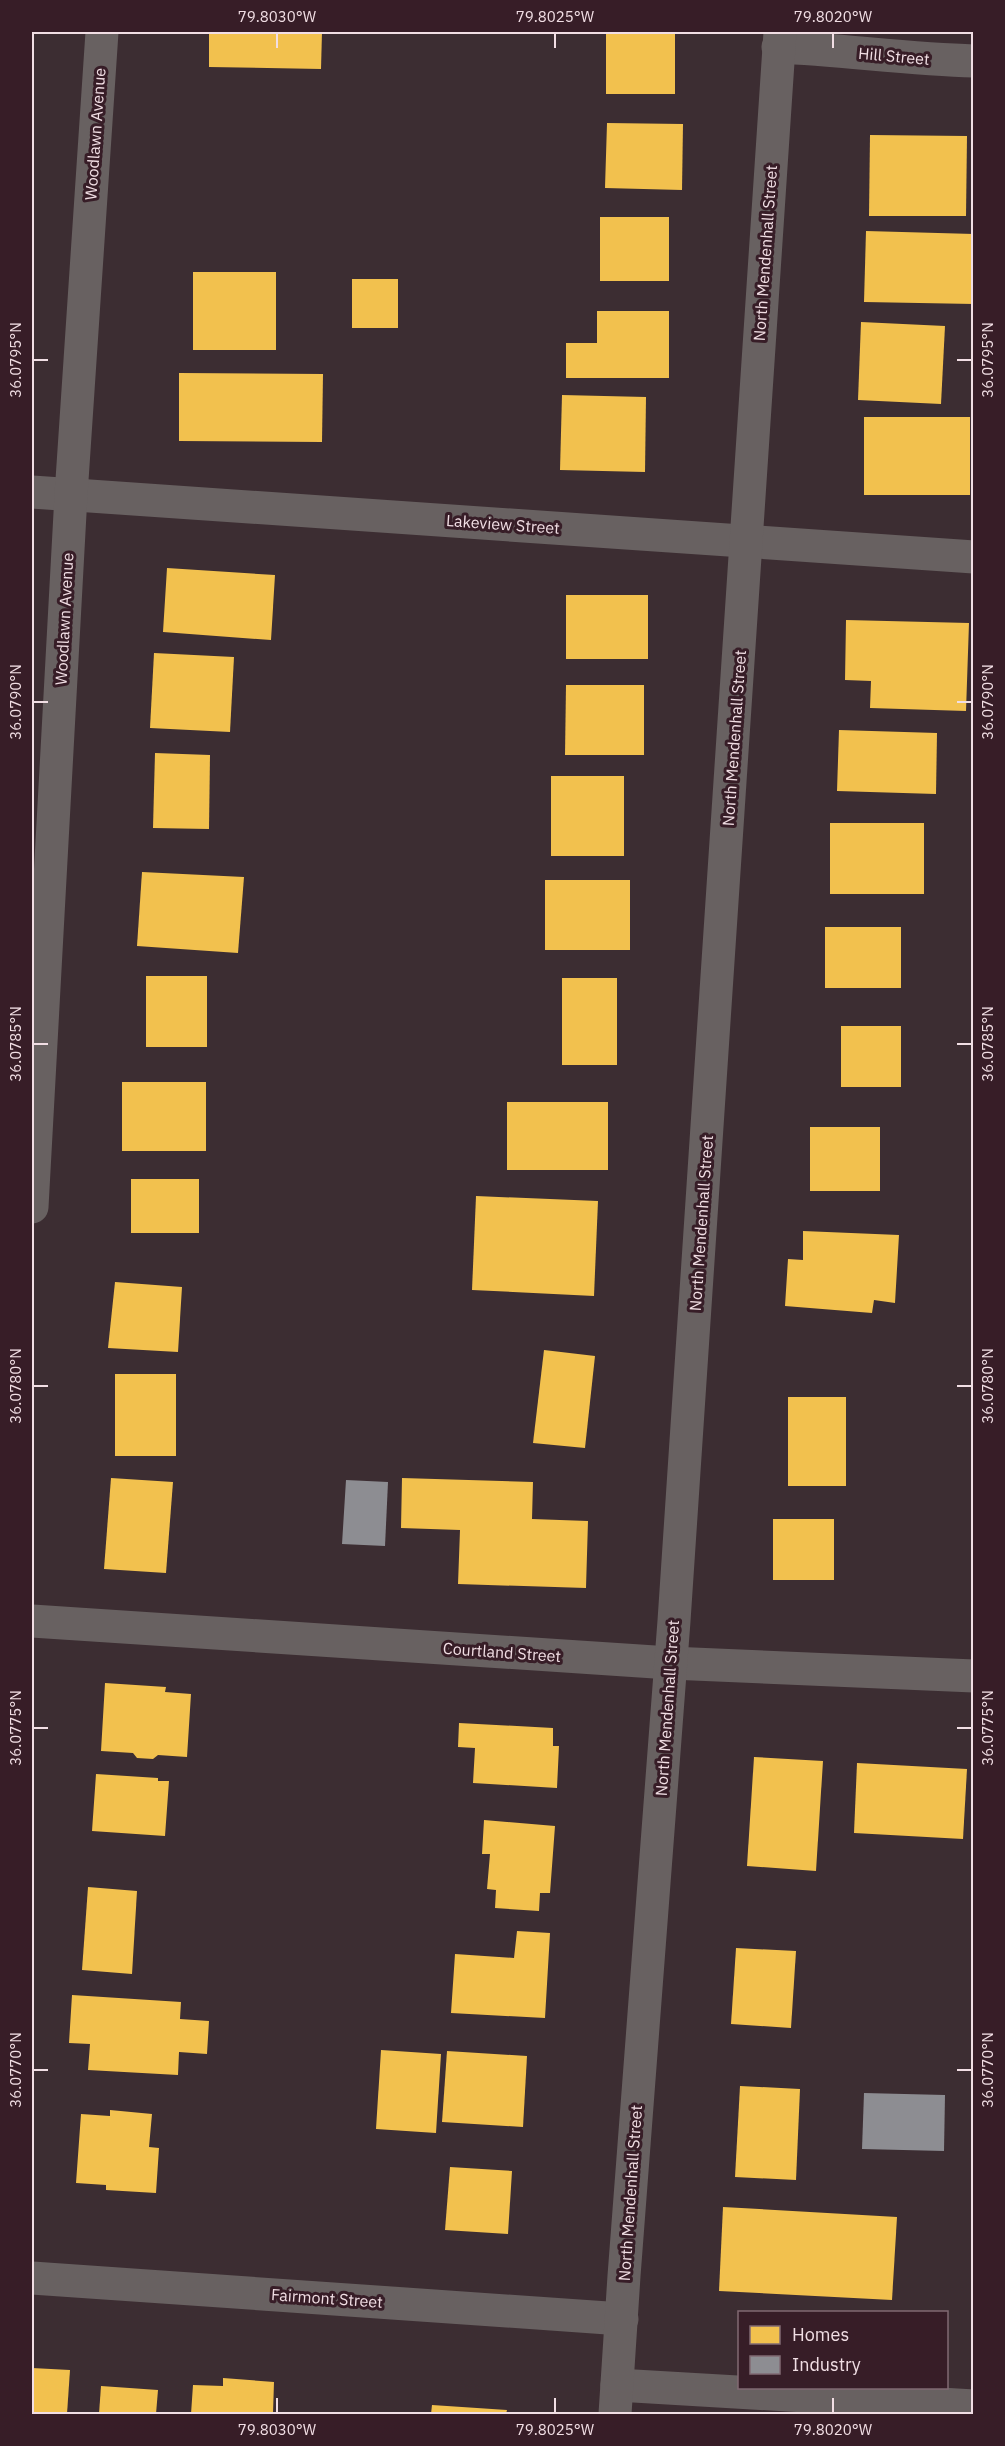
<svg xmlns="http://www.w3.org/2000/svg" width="1005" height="2446" viewBox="0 0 1005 2446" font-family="'IBM Plex Sans',sans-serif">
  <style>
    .homes { fill: #f2c14e }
    .industry { fill: #8d8d92 }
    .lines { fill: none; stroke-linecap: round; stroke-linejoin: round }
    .minor { stroke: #686161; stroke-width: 33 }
    .tertiary { stroke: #686161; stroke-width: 33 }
    .ticks { fill: none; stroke: #f1dee4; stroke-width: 2 }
    .labels { text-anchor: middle; stroke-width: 6; stroke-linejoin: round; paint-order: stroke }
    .street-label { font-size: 16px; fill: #f1dee4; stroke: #371d27 }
    .neatline { fill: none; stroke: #f1dee4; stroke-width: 2 }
    .ticks-label { font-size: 15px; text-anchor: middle; fill: #f1dee4 }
  </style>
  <rect width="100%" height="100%" fill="#3c2d32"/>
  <g class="homes">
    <polygon points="209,32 322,32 321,69 209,67"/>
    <rect x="606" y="32" width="69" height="62"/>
    <polygon points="607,123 683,124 682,190 605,188"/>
    <polygon points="870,135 967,136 966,216 869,216"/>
    <rect x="600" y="217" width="69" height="64"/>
    <polygon points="866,231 974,234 974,304 864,302"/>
    <rect x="193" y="272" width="83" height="78"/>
    <rect x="352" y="279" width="46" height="49"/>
    <polygon points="597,311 669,311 669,378 566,378 566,343 597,343"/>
    <polygon points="861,322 945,326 941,404 858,400"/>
    <polygon points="179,373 323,374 322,442 179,441"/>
    <polygon points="562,395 646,397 645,472 560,470"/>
    <rect x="864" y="417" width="106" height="78"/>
    <polygon points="167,568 275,575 271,640 163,632"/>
    <rect x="566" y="595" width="82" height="64"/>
    <polygon points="846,620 969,623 966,711 870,708 871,681 845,680"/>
    <polygon points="154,653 234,657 230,732 150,728"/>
    <polygon points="566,685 644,685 644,755 565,755"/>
    <polygon points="839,730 937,733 936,794 837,791"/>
    <polygon points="155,753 210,755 209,829 153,828"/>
    <rect x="551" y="776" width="73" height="80"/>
    <rect x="830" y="823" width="94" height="71"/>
    <polygon points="142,872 244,877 238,953 137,946"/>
    <rect x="545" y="880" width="85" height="70"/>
    <rect x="825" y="927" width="76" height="61"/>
    <rect x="146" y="976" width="61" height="71"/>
    <rect x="562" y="978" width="55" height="87"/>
    <rect x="841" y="1026" width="60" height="61"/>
    <rect x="122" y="1082" width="84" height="69"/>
    <rect x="507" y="1102" width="101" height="68"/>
    <rect x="810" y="1127" width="70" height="64"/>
    <rect x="131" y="1179" width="68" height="54"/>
    <polygon points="476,1196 598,1201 594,1296 472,1290"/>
    <polygon points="803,1231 899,1235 895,1303 874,1300 872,1313 785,1306 788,1259 803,1260"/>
    <polygon points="115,1282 182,1287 178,1352 108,1348"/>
    <polygon points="544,1350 595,1356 585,1448 533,1443"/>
    <rect x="115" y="1374" width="61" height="82"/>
    <rect x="788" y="1397" width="58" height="89"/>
    <polygon points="111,1478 173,1482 166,1573 104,1569"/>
    <polygon points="402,1478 533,1482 532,1519 588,1521 586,1588 458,1584 460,1530 401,1528"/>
    <rect x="773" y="1519" width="61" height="61"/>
    <polygon points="105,1683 166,1687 165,1692 191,1694 187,1757 158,1755 153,1759 137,1758 133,1753 101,1751"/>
    <polygon points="459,1723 553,1728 553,1746 559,1746 557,1788 473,1783 475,1748 458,1747"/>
    <polygon points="754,1757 823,1761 816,1871 747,1866"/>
    <polygon points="857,1763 967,1769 963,1839 854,1833"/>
    <polygon points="96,1774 158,1778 158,1781 169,1781 165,1836 92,1831"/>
    <polygon points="484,1820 555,1826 550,1893 540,1893 539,1911 495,1908 496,1890 487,1889 490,1854 482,1854"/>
    <polygon points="88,1887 137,1891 132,1974 82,1970"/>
    <polygon points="517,1931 550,1933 545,2018 451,2013 455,1954 514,1958"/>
    <polygon points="736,1948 796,1951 791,2028 731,2024"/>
    <polygon points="72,1995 181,2002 180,2019 209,2021 207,2054 179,2052 178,2075 88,2070 90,2044 69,2043"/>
    <polygon points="381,2050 441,2054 436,2133 376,2129"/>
    <polygon points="447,2051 527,2056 523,2127 442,2122"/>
    <polygon points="740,2086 800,2089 796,2180 735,2177"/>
    <polygon points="110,2110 152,2114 149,2147 159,2148 156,2193 106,2190 106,2185 76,2183 81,2114 110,2116"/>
    <polygon points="450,2167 512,2171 508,2234 445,2230"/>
    <polygon points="723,2207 897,2217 892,2300 719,2291"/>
    <polygon points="32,2368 70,2370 67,2414 32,2414"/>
    <polygon points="223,2378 274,2382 273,2413 191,2414 193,2385 223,2386"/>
    <polygon points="101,2386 158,2390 156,2414 99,2414"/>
    <polygon points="432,2405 507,2410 506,2414 431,2414"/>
  </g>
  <g class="industry">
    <polygon points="346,1480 388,1482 385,1546 342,1544"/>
    <polygon points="864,2093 945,2095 944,2151 862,2149"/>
  </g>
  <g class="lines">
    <g class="minor">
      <polyline points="32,492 974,557"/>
      <polyline points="32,1207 71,495 102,32"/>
      <polyline points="32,1621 670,1663 974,1676"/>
      <polyline points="32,2278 622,2319"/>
      <polyline points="617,2385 974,2406"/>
    </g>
    <g class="tertiary">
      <path d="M 778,47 C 844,50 908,59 974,61"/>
      <polyline points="615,2414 624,2276 674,1621 780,32"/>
    </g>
  </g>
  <path class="ticks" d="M 277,33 L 277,48M 555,33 L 555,48M 833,33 L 833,48M 33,360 L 48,360M 957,360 L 972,360M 33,702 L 48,702M 957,702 L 972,702M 33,1044 L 48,1044M 957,1044 L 972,1044M 33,1386 L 48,1386M 957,1386 L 972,1386M 33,1728 L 48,1728M 957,1728 L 972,1728M 33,2070 L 48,2070M 957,2070 L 972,2070M 277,2398 L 277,2413M 555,2398 L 555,2413M 833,2398 L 833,2413"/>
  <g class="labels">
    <g class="street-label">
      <text transform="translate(894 56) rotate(5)" y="6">Hill Street</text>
      <text transform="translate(95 134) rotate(-86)" y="6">Woodlawn Avenue</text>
      <text transform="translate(765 253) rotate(-86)" y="6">North Mendenhall Street</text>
      <text transform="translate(503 524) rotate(4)" y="6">Lakeview Street</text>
      <text transform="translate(64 619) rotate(-87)" y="6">Woodlawn Avenue</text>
      <text transform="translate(734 738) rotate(-86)" y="6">North Mendenhall Street</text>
      <text transform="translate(701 1223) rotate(-86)" y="6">North Mendenhall Street</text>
      <text transform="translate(502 1652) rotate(4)" y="6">Courtland Street</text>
      <text transform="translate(667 1708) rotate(-86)" y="6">North Mendenhall Street</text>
      <text transform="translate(630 2193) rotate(-86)" y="6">North Mendenhall Street</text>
      <text transform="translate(327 2298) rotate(4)" y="6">Fairmont Street</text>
    </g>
  </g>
  <rect width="1005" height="2446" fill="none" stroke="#371d27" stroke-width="66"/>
  <rect x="738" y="2311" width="210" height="78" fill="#371d27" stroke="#816a73" stroke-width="1.5"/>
  <rect x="750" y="2326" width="30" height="18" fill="#f2c14e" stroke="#816a73" stroke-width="1.5"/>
  <text x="792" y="2341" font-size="18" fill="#f1dee4">Homes</text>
  <rect x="750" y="2356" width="30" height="18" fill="#8d8d92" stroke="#816a73" stroke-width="1.5"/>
  <text x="792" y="2371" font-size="18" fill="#f1dee4">Industry</text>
  <rect x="33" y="33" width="939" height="2380" class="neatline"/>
  <g class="ticks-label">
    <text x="277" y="22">79.8030°W</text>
    <text x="555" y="22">79.8025°W</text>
    <text x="833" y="22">79.8020°W</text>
    <text transform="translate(16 360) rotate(-90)" y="5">36.0795°N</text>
    <text transform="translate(988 360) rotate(-90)" y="5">36.0795°N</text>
    <text transform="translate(16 702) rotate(-90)" y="5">36.0790°N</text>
    <text transform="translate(988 702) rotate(-90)" y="5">36.0790°N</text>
    <text transform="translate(16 1044) rotate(-90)" y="5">36.0785°N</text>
    <text transform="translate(988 1044) rotate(-90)" y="5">36.0785°N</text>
    <text transform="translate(16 1386) rotate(-90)" y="5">36.0780°N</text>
    <text transform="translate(988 1386) rotate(-90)" y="5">36.0780°N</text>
    <text transform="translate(16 1728) rotate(-90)" y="5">36.0775°N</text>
    <text transform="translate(988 1728) rotate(-90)" y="5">36.0775°N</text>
    <text transform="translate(16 2070) rotate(-90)" y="5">36.0770°N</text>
    <text transform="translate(988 2070) rotate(-90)" y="5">36.0770°N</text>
    <text x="277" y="2435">79.8030°W</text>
    <text x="555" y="2435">79.8025°W</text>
    <text x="833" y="2435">79.8020°W</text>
  </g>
</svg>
